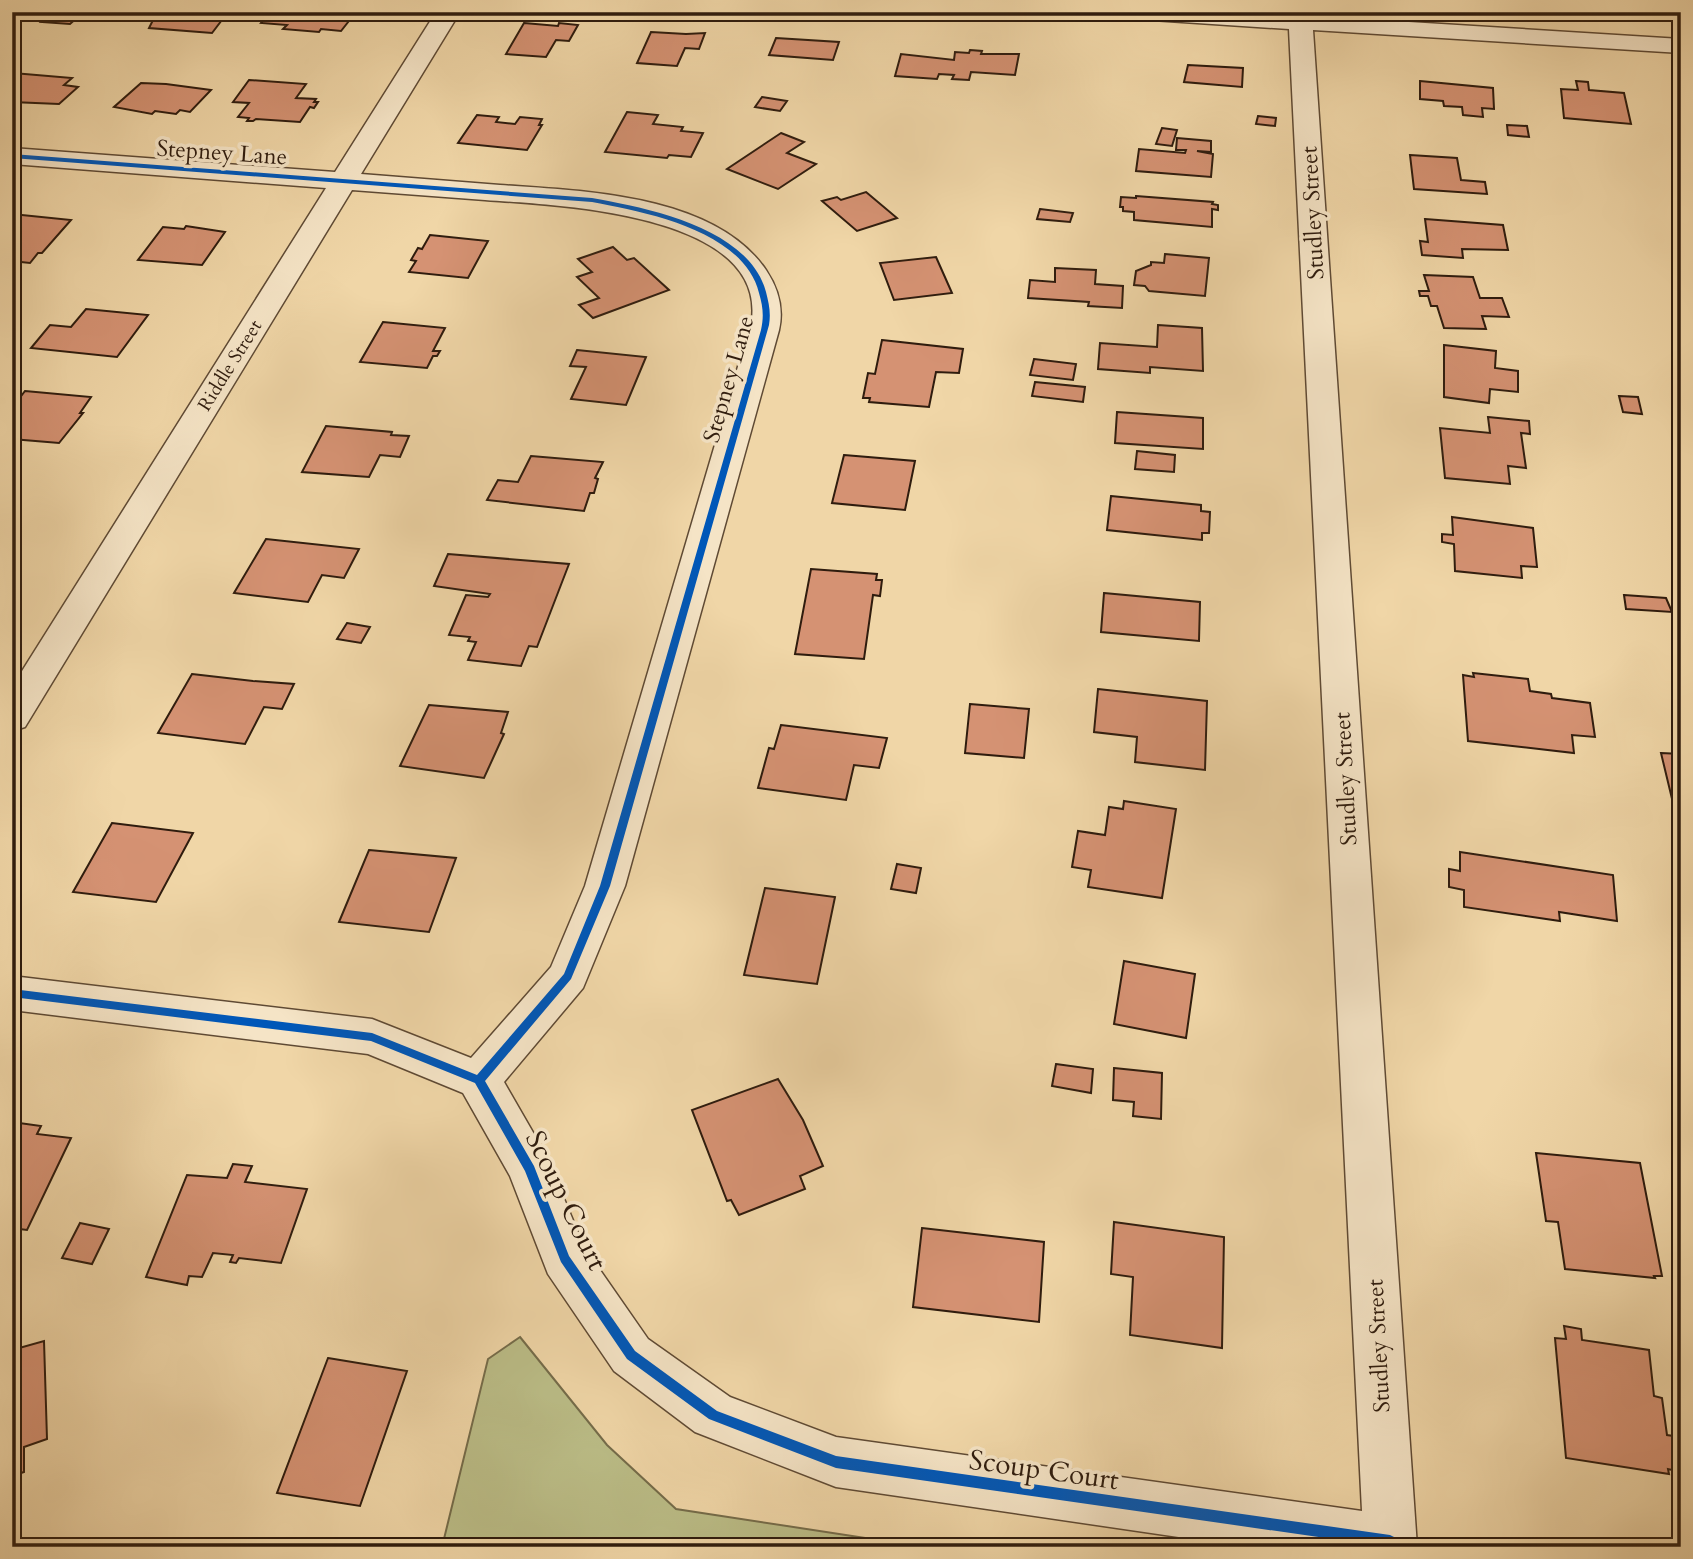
<svg xmlns="http://www.w3.org/2000/svg" width="1693" height="1559" viewBox="0 0 1693 1559" font-family="Cardo,serif">
  <style>
    .green { fill: #bbbd87; stroke: #756c4a; stroke-width: 2 }
    .building { fill: #d59273; stroke: #2f1c0e; stroke-width: 2 }
    .lines { fill: none; stroke-linecap: round; stroke-linejoin: round }
    .minor-casing { stroke: #5f4a34; stroke-width: 3 }
    .minor { fill: #f5e4c6; fill-rule: evenodd }
    .cycleway-casing { stroke: #f5e4c6; stroke-width: 4 }
    .cycleway { fill: #0057b8; fill-rule: evenodd }
    .labels { text-anchor: middle; stroke-width: 7; stroke-linejoin: round; paint-order: stroke }
    .far-street-label { font-size: 19px; fill: #2f1c0e; stroke: #f5e4c6 }
    .street-label { font-size: 23px; fill: #2f1c0e; stroke: #f5e4c6 }
    .near-street-label { font-size: 28px; fill: #2f1c0e; stroke: #f5e4c6 }
  </style>
  <rect width="100%" height="100%" fill="#f0d6a7"/>
  <filter id="stains"><feTurbulence type="fractalNoise" baseFrequency=".00286" numOctaves="4"/><feColorMatrix values="0 0 0 0 .2 0 0 0 0 .09 0 0 0 0 .02 0 0 0 .5 -.17"/></filter>
  <radialGradient id="worn" r=".72"><stop offset=".6" stop-color="#630" stop-opacity="0"/><stop offset="1" stop-color="#630" stop-opacity=".3"/></radialGradient>
  <polygon class="green" points="520,1337 607,1445 676,1509 924,1547 442,1547 488,1359"/>
  <g class="building">
    <polygon points="52,12 119,12 105,13 100,17 80,15 70,24 41,22"/>
    <polygon points="157,12 228,12 212,33 149,28"/>
    <polygon points="270,12 356,12 341,31 321,29 319,32 283,29 287,25 261,23"/>
    <polygon points="524,23 558,26 559,23 578,25 569,41 556,40 546,57 506,54"/>
    <polygon points="651,32 686,34 705,33 699,49 685,48 677,66 637,63"/>
    <polygon points="776,38 839,42 833,60 769,55"/>
    <polygon points="970,50 982,51 981,54 1019,54 1015,75 971,72 969,80 952,79 954,75 939,74 937,79 895,76 901,54 954,60 955,52 969,53"/>
    <polygon points="1188,65 1243,68 1242,87 1184,82"/>
    <polygon points="13,73 72,78 64,85 78,87 59,104 12,102"/>
    <polygon points="249,80 306,84 296,98 316,99 314,102 318,102 314,108 310,107 300,122 256,119 253,121 247,121 249,118 238,117 249,103 233,102"/>
    <polygon points="1420,81 1493,88 1494,109 1482,108 1483,117 1463,115 1462,107 1444,106 1443,101 1420,99"/>
    <polygon points="1576,81 1588,82 1589,90 1624,93 1631,124 1564,118 1561,89 1578,90"/>
    <polygon points="141,83 166,84 211,90 190,112 180,110 176,114 155,111 152,114 114,107"/>
    <polygon points="762,97 787,101 780,111 755,107"/>
    <polygon points="627,112 658,115 653,124 683,127 681,131 703,133 691,157 669,155 667,158 605,152"/>
    <polygon points="477,115 499,117 496,122 515,124 520,117 542,119 539,125 542,125 527,150 458,143"/>
    <polygon points="1258,116 1276,118 1275,126 1256,124"/>
    <polygon points="1507,125 1527,126 1529,137 1508,135"/>
    <polygon points="1162,128 1177,130 1172,146 1156,144"/>
    <polygon points="781,133 804,142 787,153 816,164 778,189 727,169"/>
    <polygon points="1177,138 1211,141 1211,152 1197,151 1213,154 1211,177 1136,171 1139,149 1185,153 1186,150 1176,150"/>
    <polygon points="1410,155 1457,158 1461,180 1485,182 1487,194 1414,189"/>
    <polygon points="866,192 897,218 857,231 822,201 837,197 841,200"/>
    <polygon points="1136,196 1213,202 1212,204 1218,205 1218,210 1212,209 1212,227 1134,220 1134,212 1123,211 1123,207 1120,207 1121,197 1136,198"/>
    <polygon points="1040,209 1073,213 1070,222 1037,219"/>
    <polygon points="12,214 71,220 42,253 38,253 30,263 12,261"/>
    <polygon points="1425,219 1503,225 1508,250 1462,249 1463,258 1422,255 1420,241 1428,242"/>
    <polygon points="186,226 225,232 202,265 138,260 163,227 184,229"/>
    <polygon points="430,235 488,241 468,278 409,272 416,261 411,260 418,248 422,249"/>
    <polygon points="613,247 627,260 634,258 669,290 593,318 579,305 599,298 577,277 592,272 578,259"/>
    <polygon points="1165,254 1209,258 1205,296 1149,291 1145,286 1134,285 1136,271 1151,265 1151,262 1164,263"/>
    <polygon points="936,257 952,293 894,300 880,263"/>
    <polygon points="1055,268 1096,270 1095,284 1123,286 1122,308 1088,306 1089,302 1028,298 1030,280 1055,282"/>
    <polygon points="1424,275 1473,277 1480,298 1502,298 1509,317 1482,316 1486,329 1444,328 1437,306 1431,306 1428,296 1420,296 1419,291 1429,291"/>
    <polygon points="86,309 148,315 117,357 31,348 50,325 71,327"/>
    <polygon points="383,322 445,328 433,351 440,351 437,356 433,356 427,368 360,362"/>
    <polygon points="1158,325 1202,328 1203,371 1150,367 1150,373 1098,369 1100,343 1157,347"/>
    <polygon points="882,340 963,349 959,373 936,372 929,407 869,402 870,398 863,398 868,373 875,374"/>
    <polygon points="1444,345 1496,351 1495,368 1518,371 1518,392 1490,389 1489,403 1444,397"/>
    <polygon points="577,350 646,357 626,405 571,399 586,367 570,366"/>
    <polygon points="1034,359 1076,364 1073,380 1030,375"/>
    <polygon points="1035,382 1085,387 1083,402 1032,396"/>
    <polygon points="25,391 91,397 80,413 83,413 59,443 12,439 12,408"/>
    <polygon points="1619,396 1638,397 1642,414 1623,412"/>
    <polygon points="1117,412 1203,418 1203,449 1115,443"/>
    <polygon points="1488,417 1529,421 1530,434 1521,433 1526,468 1508,466 1510,484 1445,478 1440,428 1490,433"/>
    <polygon points="326,426 392,432 391,435 409,436 400,457 380,455 369,477 302,472"/>
    <polygon points="1137,451 1175,455 1174,472 1135,469"/>
    <polygon points="844,455 915,461 905,510 832,503"/>
    <polygon points="531,456 603,462 595,478 598,479 594,493 590,493 584,511 487,500 498,480 518,482"/>
    <polygon points="1111,496 1201,505 1201,511 1210,512 1209,533 1202,533 1202,540 1107,530"/>
    <polygon points="1452,517 1533,528 1537,567 1521,566 1522,578 1455,571 1454,544 1442,542 1442,534 1453,535"/>
    <polygon points="266,539 359,549 344,578 322,575 308,602 234,593"/>
    <polygon points="448,554 569,564 537,647 529,646 521,666 468,660 476,642 468,641 470,637 449,635 466,595 488,597 490,594 434,586"/>
    <polygon points="811,569 877,574 876,580 882,580 880,596 873,595 864,659 795,654"/>
    <polygon points="1104,593 1200,602 1199,641 1101,632"/>
    <polygon points="1624,595 1666,598 1672,612 1626,609"/>
    <polygon points="347,623 370,627 361,643 337,639"/>
    <polygon points="1473,673 1528,679 1530,691 1551,694 1552,698 1590,703 1595,737 1572,735 1574,753 1468,741 1463,675 1474,677"/>
    <polygon points="192,674 253,681 294,684 282,709 264,707 245,744 158,733"/>
    <polygon points="1098,689 1207,701 1205,770 1135,762 1137,737 1094,732"/>
    <polygon points="970,704 1029,709 1024,758 965,753"/>
    <polygon points="429,705 508,712 501,733 504,734 484,778 400,766"/>
    <polygon points="781,725 887,738 879,768 854,765 846,800 758,788 769,748 774,749"/>
    <polygon points="1661,753 1681,754 1681,803 1673,803"/>
    <polygon points="1124,801 1176,809 1162,898 1088,887 1091,870 1072,867 1078,831 1105,835 1109,807 1123,809"/>
    <polygon points="112,823 193,833 156,902 73,892"/>
    <polygon points="369,850 456,858 429,932 339,922"/>
    <polygon points="1460,852 1613,875 1617,921 1559,912 1560,921 1464,907 1464,890 1449,887 1449,869 1460,871"/>
    <polygon points="897,864 921,868 916,893 891,889"/>
    <polygon points="765,888 835,897 817,984 744,975"/>
    <polygon points="1124,961 1195,974 1186,1038 1114,1024"/>
    <polygon points="1056,1064 1093,1069 1091,1093 1052,1086"/>
    <polygon points="1114,1068 1162,1073 1161,1119 1133,1116 1134,1102 1113,1100"/>
    <polygon points="778,1079 803,1120 823,1166 800,1176 805,1189 739,1215 731,1200 727,1201 692,1110"/>
    <polygon points="12,1122 41,1126 37,1134 71,1138 27,1230 12,1228"/>
    <polygon points="1536,1153 1640,1163 1662,1276 1654,1276 1655,1278 1565,1269 1558,1222 1546,1221"/>
    <polygon points="233,1164 252,1166 245,1182 307,1189 281,1263 239,1258 236,1263 230,1262 233,1255 213,1253 202,1277 189,1276 187,1285 146,1277 187,1175 227,1178"/>
    <polygon points="1114,1222 1224,1237 1222,1348 1130,1335 1133,1277 1111,1274"/>
    <polygon points="80,1223 109,1229 92,1264 62,1258"/>
    <polygon points="922,1228 1044,1242 1039,1322 913,1307"/>
    <polygon points="1564,1326 1581,1329 1582,1340 1649,1350 1654,1396 1662,1398 1667,1435 1681,1437 1681,1472 1668,1469 1669,1474 1566,1458 1555,1338 1566,1339"/>
    <polygon points="44,1341 47,1439 24,1447 24,1472 12,1476 12,1350"/>
    <polygon points="328,1358 407,1371 360,1506 277,1493"/>
  </g>
  <g class="lines">
    <defs>
      <path id="minor" d="M 436,12 L 460,12 L 361,174 C 407,178 454,181 500,185 C 583,191 714,194 766,270 C 778,288 784,308 779,330 L 625,886 L 583,988 L 504,1082 L 546,1155 L 584,1247 L 648,1339 L 730,1397 L 836,1437 L 1362,1511 L 1289,29 L 1137,19 L 1129,17 L 1125,12 L 1312,12 L 1312,16 L 1681,39 L 1681,53 L 1313,30 L 1417,1547 L 1247,1547 L 836,1487 L 695,1432 L 614,1371 L 548,1274 L 510,1176 L 463,1093 L 368,1054 L 12,1010 L 12,976 L 372,1019 L 471,1058 L 551,967 L 585,886 L 752,319 C 764,212 553,205 485,200 C 441,197 396,193 352,190 L 25,727 L 12,731 L 12,687 L 326,188 L 12,164 L 12,148 L 335,172 Z"/>
    </defs>
    <use href="#minor" class="minor-casing"/>
    <use href="#minor" class="minor"/>
    <defs>
      <path id="cycleway" d="M 12,154 L 592,198 C 648,208 749,228 766,292 C 769,304 771,313 769,325 L 610,886 L 571,979 L 485,1081 L 534,1166 L 569,1256 L 635,1351 L 717,1411 L 836,1456 L 1390,1535 L 1394,1537 L 1396,1541 L 1394,1545 L 1388,1547 L 836,1468 L 709,1419 L 627,1359 L 561,1262 L 525,1171 L 475,1083 L 371,1041 L 12,997 L 12,989 L 372,1033 L 477,1075 L 564,974 L 600,886 L 761,330 C 764,316 763,307 759,293 C 744,231 646,212 592,202 L 12,158 Z"/>
    </defs>
    <use href="#cycleway" class="cycleway-casing"/>
    <use href="#cycleway" class="cycleway"/>
  </g>
  <g class="labels">
    <g class="far-street-label">
      <text transform="translate(229 365) rotate(-58)" y="7">Riddle Street</text>
    </g>
    <g class="street-label">
      <text transform="translate(222 152) rotate(4)" y="8">Stepney Lane</text>
      <text transform="translate(1312 213) rotate(-93)" y="8">Studley Street</text>
      <text transform="translate(728 379) rotate(-74)" y="8">Stepney Lane</text>
      <text transform="translate(1345 779) rotate(-93)" y="8">Studley Street</text>
      <text transform="translate(1378 1346) rotate(-93)" y="8">Studley Street</text>
    </g>
    <g class="near-street-label">
      <text transform="translate(567 1200) rotate(64)" y="10">Scoup Court</text>
      <text transform="translate(1044 1469) rotate(8)" y="10">Scoup Court</text>
    </g>
  </g>
  <rect width="1693" height="1559" fill="none" stroke="#f0d6a7" stroke-width="42"/>
  <rect x="14" y="14" width="1665" height="1531" fill="none" stroke="#2f1c0e" stroke-width="3.5"/>
  <rect x="21" y="21" width="1651" height="1517" fill="none" stroke="#2f1c0e" stroke-width="2"/>
  <rect width="100%" height="100%" filter="url(#stains)"/>
  <rect width="100%" height="100%" fill="url(#worn)"/>
</svg>
